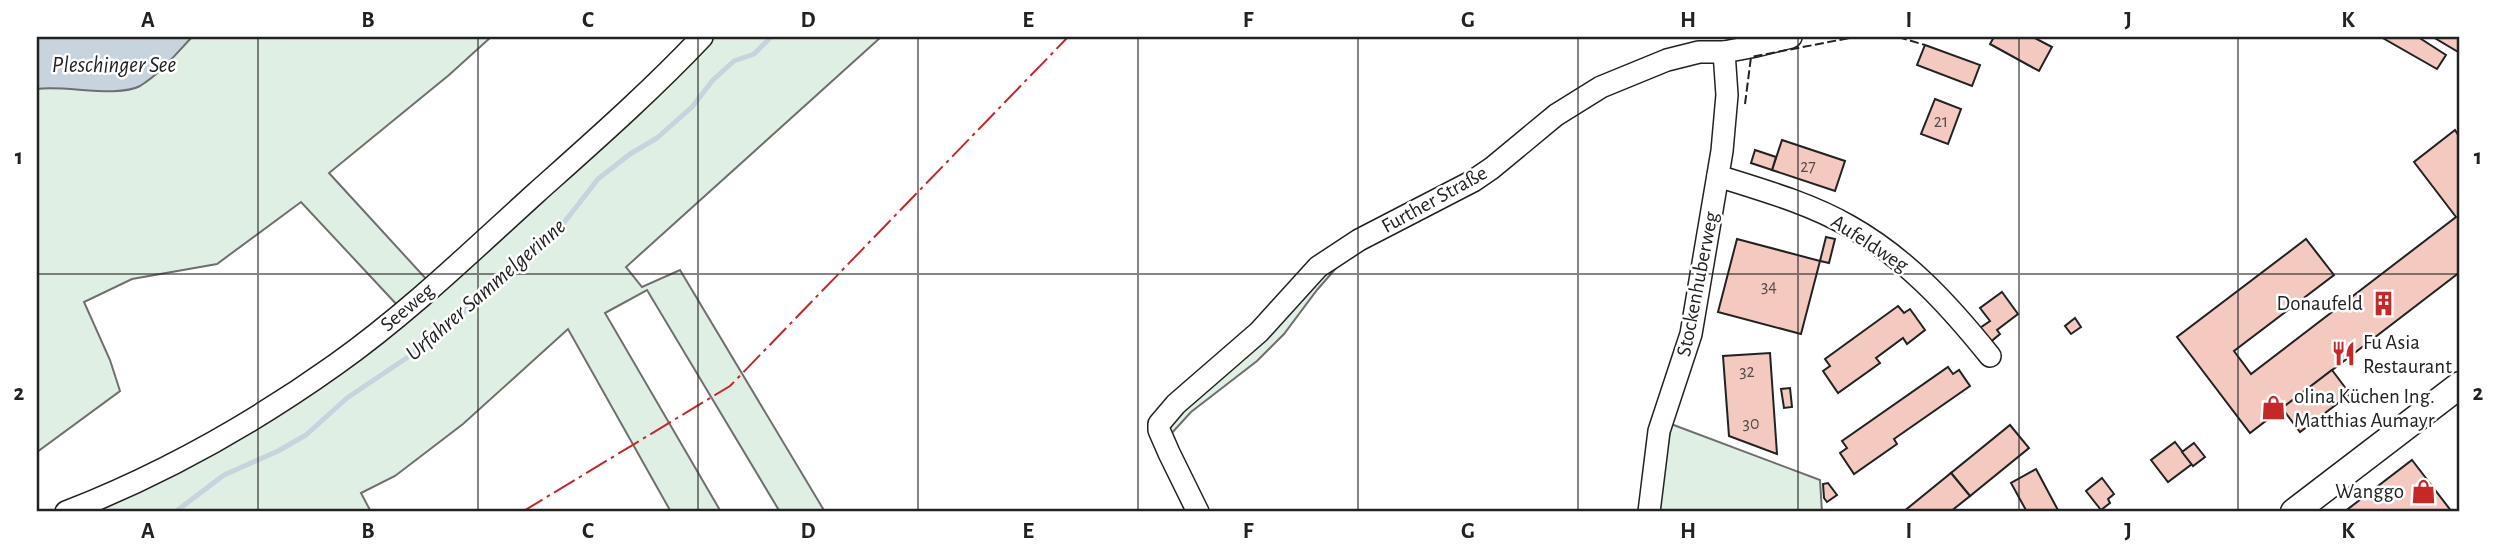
<svg xmlns="http://www.w3.org/2000/svg" width="2497" height="549" viewBox="0 0 2497 549" font-family="'Alegreya Sans',sans-serif">
  <style>
    .green { fill: #e0efe3; stroke: #6f6f6f; stroke-width: 2 }
    .water { fill: #c7d3dd; stroke: #6f6f6f; stroke-width: 2 }
    .lines { fill: none; stroke-linecap: round; stroke-linejoin: round }
    .stream { stroke: #c7d3dd; stroke-width: 5 }
    .building { fill: #f3c9c0; stroke: #222; stroke-width: 2 }
    .minor-casing { stroke: #222; stroke-width: 24 }
    .major-casing { stroke: #222; stroke-width: 29 }
    .minor { stroke: #fff; stroke-width: 21 }
    .major { stroke: #fff; stroke-width: 26 }
    .fence { stroke: #222; stroke-width: 2; stroke-dasharray: 9 3.5; stroke-linecap: butt }
    .power { stroke: #c62828; stroke-width: 2; stroke-dasharray: 24 5 3.5 5; stroke-linecap: butt }
    .grid { fill: none; stroke: #222; stroke-width: 2; stroke-opacity: 0.55 }
    .labels { text-anchor: middle; stroke-width: 5; stroke-linejoin: round; paint-order: stroke }
    .number-label { font-size: 18px; fill: #564c4a }
    .street-label { font-size: 21px; fill: #222; stroke: #fff }
    .poi-label { font-size: 21px; fill: #222; stroke: #fff; text-anchor: end }
    .water-label { font-size: 23px; font-style: italic; fill: #222; stroke: #fff }
    .neatline { fill: none; stroke: #222; stroke-width: 2.5 }
    .grid-label { font-size: 23px; text-anchor: middle; font-weight: bold; fill: #222 }
  </style>
  <rect width="100%" height="100%" fill="#fff"/>
  <g class="green">
    <polygon points="37,37 491,37 449,75 329,173 428,281 399,307 301,202 217,264 132,279 84,302 110,360 120,391 37,452"/>
    <polygon points="712,37 881,37 626,267 642,287 680,270 825,512 780,512 647,290 605,313 721,512 671,512 568,329 463,424 395,476 361,493 371,512 87,512 280,409 683,68"/>
    <polygon points="1351,251 1317,290 1284,334 1257,361 1191,412 1170,435 1168,425 1298,294"/>
    <polygon points="1671,424 1820,480 1822,512 1658,510"/>
  </g>
  <path class="water" d="M 37,37 L 192,37 C 176,54 160,74 140,86 C 118,98 65,85 37,89 Z"/>
  <g class="lines">
    <polyline class="stream" points="175,512 224,475 278,451 306,435 347,398 408,357 500,282 542,239 559,229 598,179 630,154 657,138 692,107 713,80 734,61 754,54 771,37"/>
  </g>
  <g class="building">
    <polygon points="1994,37 2033,37 2052,47 2039,71 1990,44"/>
    <polygon points="2381,37 2418,37 2446,55 2437,69"/>
    <polygon points="2433,37 2460,37 2460,53"/>
    <polygon points="1925,45 1980,65 1972,86 1917,65"/>
    <polygon points="1935,99 1961,109 1948,144 1921,134"/>
    <polygon points="2455,130 2460,138 2460,272 2250,433 2177,337 2306,239 2334,275 2234,351 2251,374 2456,217 2414,162"/>
    <polygon points="1782,140 1845,161 1835,191 1772,170"/>
    <polygon points="1755,150 1776,157 1772,170 1751,163"/>
    <polygon points="1826,237 1835,239 1829,263 1820,261"/>
    <polygon points="1737,239 1820,261 1801,334 1718,312"/>
    <polygon points="2002,292 2018,314 1997,330 2000,334 1988,344 1977,330 1990,321 1980,308"/>
    <polygon points="1898,306 1904,313 1910,309 1925,330 1907,344 1903,338 1876,358 1880,363 1838,393 1823,371 1830,366 1825,359"/>
    <polygon points="2075,318 2081,327 2071,334 2065,326"/>
    <polygon points="1770,353 1777,454 1729,436 1723,356"/>
    <polygon points="1948,367 1953,374 1959,370 1970,386 1894,439 1897,444 1854,474 1840,453 1847,448 1842,441"/>
    <polygon points="2332,370 2350,394 2300,432 2282,408"/>
    <polygon points="1790,388 1792,407 1784,408 1781,389"/>
    <polygon points="2010,425 2029,448 1970,496 1951,473"/>
    <polygon points="2175,442 2192,464 2168,482 2151,460"/>
    <polygon points="2194,443 2205,457 2193,466 2182,452"/>
    <polygon points="2412,460 2452,512 2344,512"/>
    <polygon points="2036,469 2059,512 2027,512 2011,483"/>
    <polygon points="1951,473 1970,496 1950,512 1903,512"/>
    <polygon points="2102,478 2114,494 2108,499 2110,503 2101,510 2086,491"/>
    <polygon points="1828,483 1837,495 1827,502 1824,498 1823,484"/>
  </g>
  <g class="lines">
    <defs>
      <g id="minor">
        <path d="M 1718,176 C 1762,190 1809,203 1849,226 C 1906,258 1949,305 1990,356"/>
        <path d="M 66,512 C 161,475 252,424 335,365 C 407,314 471,252 536,193 C 593,142 650,92 702,37"/>
        <polyline points="1198,512 1169,453 1159,430 1159,424 1176,404 1259,332 1318,267 1359,240 1473,181 1492,168 1556,115 1601,87 1667,60 1699,52 1724,52 1756,46 1791,37"/>
        <polyline points="1649,512 1659,431 1691,334 1722,151 1727,95 1724,52"/>
      </g>
      <polyline id="major" points="2294,512 2460,385"/>
    </defs>
    <use href="#minor" class="minor-casing"/>
    <use href="#major" class="major-casing"/>
    <use href="#minor" class="minor"/>
    <use href="#major" class="major"/>
    <g class="fence">
      <polyline points="1898,37 1925,45"/>
      <polyline points="1745,104 1751,57 1855,37"/>
    </g>
    <polyline class="power" points="522,512 730,386 1068,37"/>
  </g>
  <path class="grid" d="M 258,37 L 258,512M 478,37 L 478,512M 698,37 L 698,512M 918,37 L 918,512M 1138,37 L 1138,512M 1358,37 L 1358,512M 1578,37 L 1578,512M 1798,37 L 1798,512M 2019,37 L 2019,512M 2238,37 L 2238,512M 37,274 L 2460,274"/>
  <defs>
    <symbol id="building-bare" viewBox="-9 -9 18 18"><path d="M-4-6H4V6H1V3H-1V6H-4ZM-2.5-4.3h1.7v1.8h-1.7ZM.8-4.3h1.7v1.8H.8ZM-2.5-1h1.7V.8h-1.7ZM.8-1h1.7V.8H.8Z" fill="#c62828" stroke="#fff" stroke-width="2.5" paint-order="stroke"/></symbol>
    <symbol id="restaurant-bare" viewBox="-9 -9 18 18"><path d="M-5-6h1v4h1v-4h1v4h1v-4h1v5L-1.5 .5V6h-2V.5L-5-1ZM5-6V6H3V1.5H1.5Q1.5-4 5-6Z" fill="#c62828" stroke="#fff" stroke-width="2.5" paint-order="stroke"/></symbol>
    <symbol id="shop-bare" viewBox="-9 -9 18 18"><path d="M-5-2.5h2.3a2.7 3.5 0 0 1 5.4 0H5L5.5 6h-11ZM-1.5-2.5h3a1.5 2.3 0 0 0-3 0Z" fill="#c62828" stroke="#fff" stroke-width="2.5" paint-order="stroke"/></symbol>
  </defs>
  <g fill-rule="evenodd">
    <use href="#building-bare" x="2366" y="286" width="35" height="35"/>
    <use href="#restaurant-bare" x="2326" y="336" width="35" height="35"/>
    <use href="#shop-bare" x="2256" y="390" width="35" height="35"/>
    <use href="#shop-bare" x="2406" y="474" width="35" height="35"/>
  </g>
  <g class="labels">
    <g class="number-label">
      <text x="1941" y="127">21</text>
      <text x="1808" y="172">27</text>
      <text x="1769" y="292">34</text>
      <text x="1747" y="377">32</text>
      <text x="1751" y="429">30</text>
    </g>
    <g class="street-label">
      <text transform="translate(1434 199) rotate(-29)" y="7">Further Straße</text>
      <text transform="translate(1870 243) rotate(33)" y="7">Aufeldweg</text>
      <text transform="translate(1697 284) rotate(-79)" y="7">Stockenhuberweg</text>
      <text transform="translate(407 307) rotate(-40)" y="7">Seeweg</text>
    </g>
    <g class="poi-label">
      <text x="2363" y="310">Donaufeld</text>
      <text x="2363" y="349" text-anchor="start">Fu Asia<tspan x="2363" dy="24">Restaurant</tspan></text>
      <text x="2294" y="403" text-anchor="start">olina Küchen Ing.<tspan x="2294" dy="24">Matthias Aumayr</tspan></text>
      <text x="2404" y="498">Wanggo</text>
    </g>
    <g class="water-label">
      <text x="114" y="72">Pleschinger See</text>
      <text transform="translate(485 289) rotate(-41)" y="8">Urfahrer Sammelgerinne</text>
    </g>
  </g>
  <rect width="2497" height="549" fill="none" stroke="#ffffff" stroke-width="77"/>
  <rect x="38" y="38" width="2420" height="472" class="neatline"/>
  <g class="grid-label">
    <text x="148" y="27">A</text>
    <text x="368" y="27">B</text>
    <text x="588" y="27">C</text>
    <text x="808" y="27">D</text>
    <text x="1028" y="27">E</text>
    <text x="1248" y="27">F</text>
    <text x="1468" y="27">G</text>
    <text x="1688" y="27">H</text>
    <text x="1909" y="27">I</text>
    <text x="2128" y="27">J</text>
    <text x="2348" y="27">K</text>
    <text x="19" y="164">1</text>
    <text x="2478" y="164">1</text>
    <text x="19" y="400">2</text>
    <text x="2478" y="400">2</text>
    <text x="148" y="538">A</text>
    <text x="368" y="538">B</text>
    <text x="588" y="538">C</text>
    <text x="808" y="538">D</text>
    <text x="1028" y="538">E</text>
    <text x="1248" y="538">F</text>
    <text x="1468" y="538">G</text>
    <text x="1688" y="538">H</text>
    <text x="1909" y="538">I</text>
    <text x="2128" y="538">J</text>
    <text x="2348" y="538">K</text>
  </g>
</svg>
